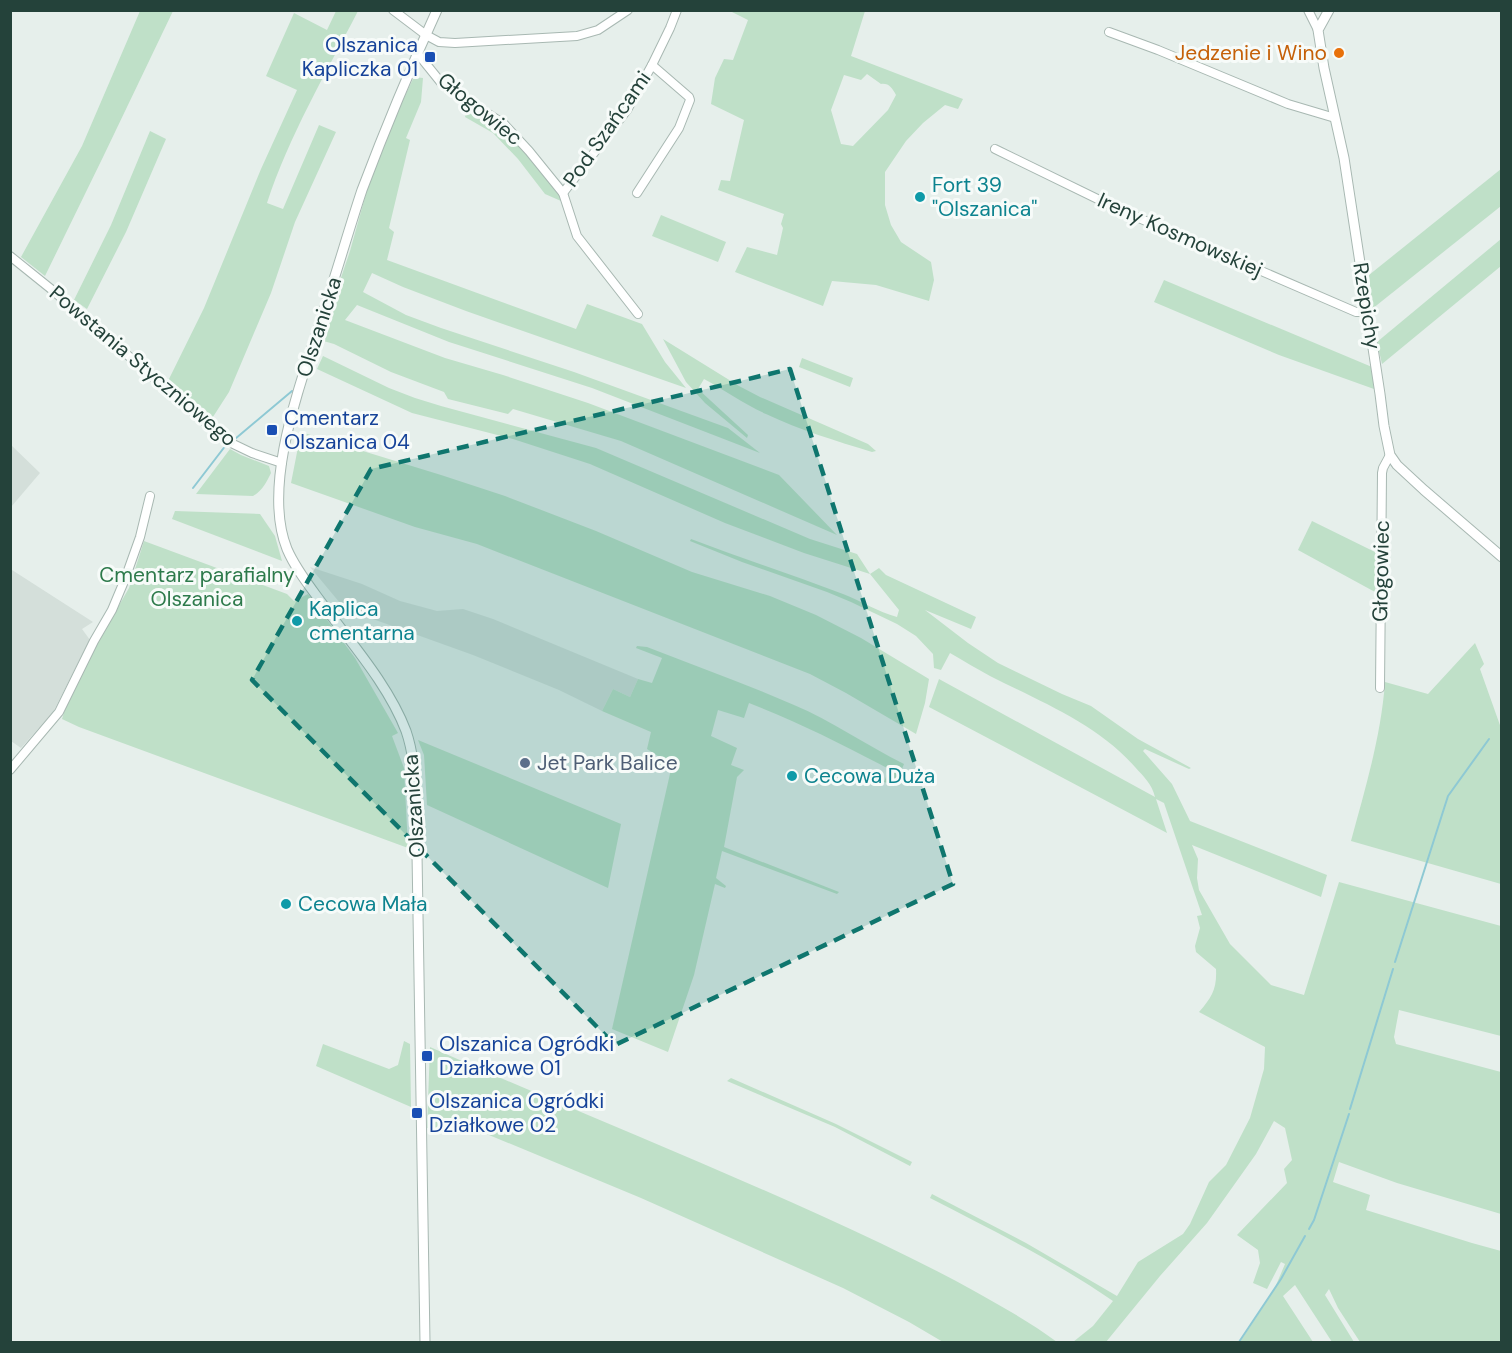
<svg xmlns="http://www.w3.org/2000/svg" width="1512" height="1353" viewBox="0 0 1512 1353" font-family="'DM Sans',sans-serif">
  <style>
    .built { fill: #d4dfda }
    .green { fill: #bfe0c8; fill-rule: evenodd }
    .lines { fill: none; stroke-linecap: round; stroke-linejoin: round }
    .stream { stroke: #8ec9d4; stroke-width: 2 }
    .minor-casing { stroke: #a8b8b2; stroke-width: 10 }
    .tertiary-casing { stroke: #a8b8b2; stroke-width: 11 }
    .minor { stroke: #fff; stroke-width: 8 }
    .tertiary { stroke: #fff; stroke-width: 9 }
    .marked { fill: #0f766e; fill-opacity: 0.2; stroke: #0f766e; stroke-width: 4.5; stroke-dasharray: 12 8; stroke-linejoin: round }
    .food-dot { fill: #e8710a; stroke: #f7fbf9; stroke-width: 2 }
    .transit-dot { fill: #1a4fb4; stroke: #f7fbf9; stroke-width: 2 }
    .culture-dot { fill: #0f9aa8; stroke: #f7fbf9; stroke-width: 2 }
    .service-dot { fill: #5c6f8a; stroke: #f7fbf9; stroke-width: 2 }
    .labels { text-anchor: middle; stroke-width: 6; stroke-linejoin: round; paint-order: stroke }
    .transit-label { font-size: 21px; fill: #164399; stroke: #f7fbf9; text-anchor: start }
    .food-label { font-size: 21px; fill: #c56008; stroke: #f7fbf9; text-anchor: end }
    .street-label { font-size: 21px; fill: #24423a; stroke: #f7fbf9 }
    .culture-label { font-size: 21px; fill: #0d838f; stroke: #f7fbf9; text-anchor: start }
    .park-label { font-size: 21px; fill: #2d7a4b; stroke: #f7fbf9 }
    .service-label { font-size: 21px; fill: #4e5e75; stroke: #f7fbf9; text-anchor: start }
  </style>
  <rect width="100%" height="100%" fill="#e6efeb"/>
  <g class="built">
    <polygon points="11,445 40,473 11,507"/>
    <polygon points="310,567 362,584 400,601 437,611 463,609 493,619 638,679 630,697 613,689 602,711 559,690 473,655 345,609"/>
    <polygon points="12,570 93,622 82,629 90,640 53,712 21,748 11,741 10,572"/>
  </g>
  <g class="green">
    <polygon points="140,11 173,11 104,155 45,276 21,257 82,146"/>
    <path d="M 336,11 L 358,11 C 326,73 289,136 267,203 L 283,209 L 319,125 L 336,132 L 295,222 L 271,293 L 229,392 L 211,420 L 197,410 L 168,381 L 204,308 L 261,169 L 297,90 L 266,76 L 294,13 L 327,30 Z"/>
    <path d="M 730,11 L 865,11 L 851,56 L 963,99 L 958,109 L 945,105 L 923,123 L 906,141 L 885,172 L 885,205 L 891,225 L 901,242 L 931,262 L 934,280 L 929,301 L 876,285 L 832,281 L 823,306 L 735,272 L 747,247 L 777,255 L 783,228 L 781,224 L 784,214 L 718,190 L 721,180 L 730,181 L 744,120 L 711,104 L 715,78 L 724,59 L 733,60 L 748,20 ZM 867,74 L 881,84 C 889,83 892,88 896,95 L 888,110 L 853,146 L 841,144 L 831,110 L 844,75 L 861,80 Z"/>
    <polygon points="414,77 423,78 421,102 406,138 410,140 389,228 394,232 387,260 576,329 587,304 642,324 665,362 686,388 466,311 403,287 372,273 363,292 406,315 441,328 574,372 728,428 760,453 592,388 449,342 357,305 345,320 445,358 503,375 588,403 779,475 837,535 621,441 513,409 508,414 448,399 444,392 391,372 334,344 320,340 350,251 367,190 388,131"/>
    <polygon points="469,104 503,119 529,145 564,188 561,201 545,194 518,159 493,133 465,117"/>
    <polygon points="150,131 166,139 126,232 87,309 74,300 111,225"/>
    <polygon points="1501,169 1501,206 1372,309 1369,275"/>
    <polygon points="661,215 726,242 718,262 652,236"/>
    <polygon points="1501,239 1501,266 1382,364 1377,342"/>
    <polygon points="1164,280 1372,367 1374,389 1279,355 1154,302"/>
    <path d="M 663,339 L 739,386 L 760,397 L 868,444 L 876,451 L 872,452 C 836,441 800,430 766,414 C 744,404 724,390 704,379 L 698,389 L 748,435 L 747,438 L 705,403 L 686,382 Z"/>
    <path d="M 323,356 L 389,388 L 415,398 L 441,406 L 596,448 L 810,539 L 857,554 L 870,574 L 879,568 L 886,575 L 976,617 L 971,629 L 925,610 L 968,643 L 998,663 L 1062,694 L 1091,706 L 1138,739 L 1191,768 L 1189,769 L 1145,749 L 1143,751 L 1172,784 L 1190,821 L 1327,875 L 1321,897 L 1192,845 L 1198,859 L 1197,878 L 1199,890 L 1230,944 L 1271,985 L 1304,995 L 1339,882 L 1501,926 L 1501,1036 L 1399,1010 L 1394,1037 L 1396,1044 L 1501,1072 L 1501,1214 L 1397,1183 L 1339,1162 L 1333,1182 L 1370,1195 L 1366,1210 L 1472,1243 L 1501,1251 L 1501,1342 L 1360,1342 L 1338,1308 L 1329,1289 L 1325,1295 L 1354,1342 L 1332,1342 L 1295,1285 L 1283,1296 L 1313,1342 L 1240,1342 L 1274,1290 L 1285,1264 L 1281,1262 L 1267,1289 L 1253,1283 L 1260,1263 L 1258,1250 L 1237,1235 L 1287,1183 L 1284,1169 L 1292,1160 L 1285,1128 L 1274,1121 L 1256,1154 L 1207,1223 L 1160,1276 L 1106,1342 L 1073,1342 L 1093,1326 L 1113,1301 C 1055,1261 992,1230 930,1198 L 932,1194 L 1026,1243 L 1117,1296 L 1138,1262 L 1183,1234 L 1190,1224 L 1209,1182 L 1226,1165 L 1250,1118 L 1264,1069 L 1265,1047 L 1199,1012 C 1212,997 1217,989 1216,969 L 1196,952 L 1195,946 L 1200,928 L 1197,916 L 1202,915 L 1164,803 L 1156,799 L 1167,833 L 929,707 L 939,679 L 1155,797 C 1152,784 1144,777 1135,767 C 1097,724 1041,702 990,676 C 977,669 964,661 950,653 L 941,670 L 934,668 L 933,654 L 916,636 L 897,624 L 851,602 L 827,592 L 742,562 L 690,541 L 691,539 C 741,558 792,575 843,594 C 861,601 878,612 897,617 L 899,610 L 870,574 L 804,553 L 725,523 L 590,464 L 513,439 L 412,413 L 317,369 Z"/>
    <polygon points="802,358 853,378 850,387 799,367"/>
    <polygon points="301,432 441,475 505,496 596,531 692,572 770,596 816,615 861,638 929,679 925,703 916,734 846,693 810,674 477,544 415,527 291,483"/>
    <path d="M 230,449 L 241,455 L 269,466 L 271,473 C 266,483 263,490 253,496 L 196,494 Z"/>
    <polygon points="175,511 260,514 275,536 282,561 172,519"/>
    <polygon points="1312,521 1377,553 1375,592 1298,550"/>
    <polygon points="144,541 287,594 294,601 308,594 355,658 398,733 392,736 404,768 408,848 79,727 62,719 67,703 98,639 114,614 129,588"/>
    <path d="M 1475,643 L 1484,664 L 1480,669 L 1501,728 L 1501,884 L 1351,841 C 1365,789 1381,737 1385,682 L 1428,694 Z"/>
    <path d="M 637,646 L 647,647 C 696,666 746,684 794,705 C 832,721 866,745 904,764 L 895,786 L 884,782 L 889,769 C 842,744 798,722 749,703 L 744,718 L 718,710 L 711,736 L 737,748 L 731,765 L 744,770 L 737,777 L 724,847 L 839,892 L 837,894 L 722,851 L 716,878 L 726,886 L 725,888 L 715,884 L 694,975 L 668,1052 L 612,1029 L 672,765 L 647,749 L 651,732 L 602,711 L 613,689 L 630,697 L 638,679 L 652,683 L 662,658 L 636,648 Z"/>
    <polygon points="418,740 621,824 608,888 427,805 424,755"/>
    <polygon points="404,1041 410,1044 411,1107 316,1066 323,1044 389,1069 398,1065"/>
    <path d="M 430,1047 C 560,1105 692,1157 822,1216 C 874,1240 926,1264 976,1292 C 1004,1308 1032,1323 1057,1342 L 943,1342 L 909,1322 L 843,1288 L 641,1198 L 448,1118 L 443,1130 L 427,1128 Z"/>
    <polygon points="731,1078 836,1124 912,1162 910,1166 835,1127 727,1081"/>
  </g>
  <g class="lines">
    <g class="stream">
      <polyline points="47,290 226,445 193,488"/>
      <polyline points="235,439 292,391"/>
      <polyline points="1395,962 1448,796 1489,739"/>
      <polyline points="1350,1109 1393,969"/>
      <polyline points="1309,1229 1314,1220 1349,1114"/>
      <polyline points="1239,1342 1281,1279 1305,1236"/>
    </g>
    <defs>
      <g id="minor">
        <polyline points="393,10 426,35 439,42 455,43 577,36 598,30 628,10"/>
        <polyline points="1308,10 1318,30"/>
        <polyline points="1109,32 1158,50 1288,104 1335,118"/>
        <polyline points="418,54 443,85 504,124 529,151 563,193 577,236 638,314"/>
        <polyline points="995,149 1118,209 1356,312 1368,312"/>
        <polyline points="563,193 627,110 652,65 670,28 677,10"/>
        <polyline points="637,193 679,128 690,100 689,97 652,65"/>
        <polyline points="10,256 51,289 227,441 252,453 282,463"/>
        <polyline points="1380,688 1382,473 1383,468 1390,455"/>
        <polyline points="10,770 59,712 94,641 112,610 125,579 140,537 150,496"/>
      </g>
      <g id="tertiary">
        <polyline points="1329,10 1318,30 1324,68 1344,158 1380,394 1384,426 1390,455 1397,465 1424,490 1502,557"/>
        <path d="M 425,1342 L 416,793 C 415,772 413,751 406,731 C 389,686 352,644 324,606 C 311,588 296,570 287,549 C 260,482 305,373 325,307 C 338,268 349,229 362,190 C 385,129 410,69 437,10"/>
      </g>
    </defs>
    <use href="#minor" class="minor-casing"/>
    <use href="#tertiary" class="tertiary-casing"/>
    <use href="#minor" class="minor"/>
    <use href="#tertiary" class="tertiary"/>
  </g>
  <path class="marked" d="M 790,369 L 953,884 L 615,1045 L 252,680 L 371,469 Z"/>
  <circle class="food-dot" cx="1339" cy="53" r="6"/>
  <g class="transit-dot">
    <rect x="424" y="51" width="12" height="12" rx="3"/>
    <rect x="266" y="424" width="12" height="12" rx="3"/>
    <rect x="421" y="1050" width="12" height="12" rx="3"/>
    <rect x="411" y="1107" width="12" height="12" rx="3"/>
  </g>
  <g class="culture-dot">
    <circle cx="920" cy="197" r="6"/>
    <circle cx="297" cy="621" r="6"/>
    <circle cx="792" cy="776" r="6"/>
    <circle cx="286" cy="904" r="6"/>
  </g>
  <circle class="service-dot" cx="525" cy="763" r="6"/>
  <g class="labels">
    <g class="transit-label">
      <text x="418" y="52" text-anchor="end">Olszanica<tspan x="418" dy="24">Kapliczka 01</tspan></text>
      <text x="284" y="425">Cmentarz<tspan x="284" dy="24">Olszanica 04</tspan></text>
      <text x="439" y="1051">Olszanica Ogródki<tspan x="439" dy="24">Działkowe 01</tspan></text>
      <text x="429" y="1108">Olszanica Ogródki<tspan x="429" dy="24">Działkowe 02</tspan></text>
    </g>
    <g class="food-label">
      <text x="1327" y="60">Jedzenie i Wino</text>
    </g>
    <g class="street-label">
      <text transform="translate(480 109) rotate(39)" y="7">Głogowiec</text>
      <text transform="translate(607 129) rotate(-55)" y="7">Pod Szańcami</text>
      <text transform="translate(1180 235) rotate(24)" y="7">Ireny Kosmowskiej</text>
      <text transform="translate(1367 306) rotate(81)" y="7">Rzepichy</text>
      <text transform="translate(319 327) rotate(-72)" y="7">Olszanicka</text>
      <text transform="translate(143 366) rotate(40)" y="7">Powstania Styczniowego</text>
      <text transform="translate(1381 571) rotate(-89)" y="7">Głogowiec</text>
      <text transform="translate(414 806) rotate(-94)" y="7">Olszanicka</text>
    </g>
    <g class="culture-label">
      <text x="932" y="192">Fort 39<tspan x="932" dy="24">"Olszanica"</tspan></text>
      <text x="309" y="616">Kaplica<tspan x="309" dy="24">cmentarna</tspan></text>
      <text x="804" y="783">Cecowa Duża</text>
      <text x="298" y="911">Cecowa Mała</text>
    </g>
    <g class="park-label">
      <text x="197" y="582">Cmentarz parafialny<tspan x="197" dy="24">Olszanica</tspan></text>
    </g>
    <g class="service-label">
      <text x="537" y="770">Jet Park Balice</text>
    </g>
  </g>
  <rect width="1512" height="1353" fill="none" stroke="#24423a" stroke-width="24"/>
</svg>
